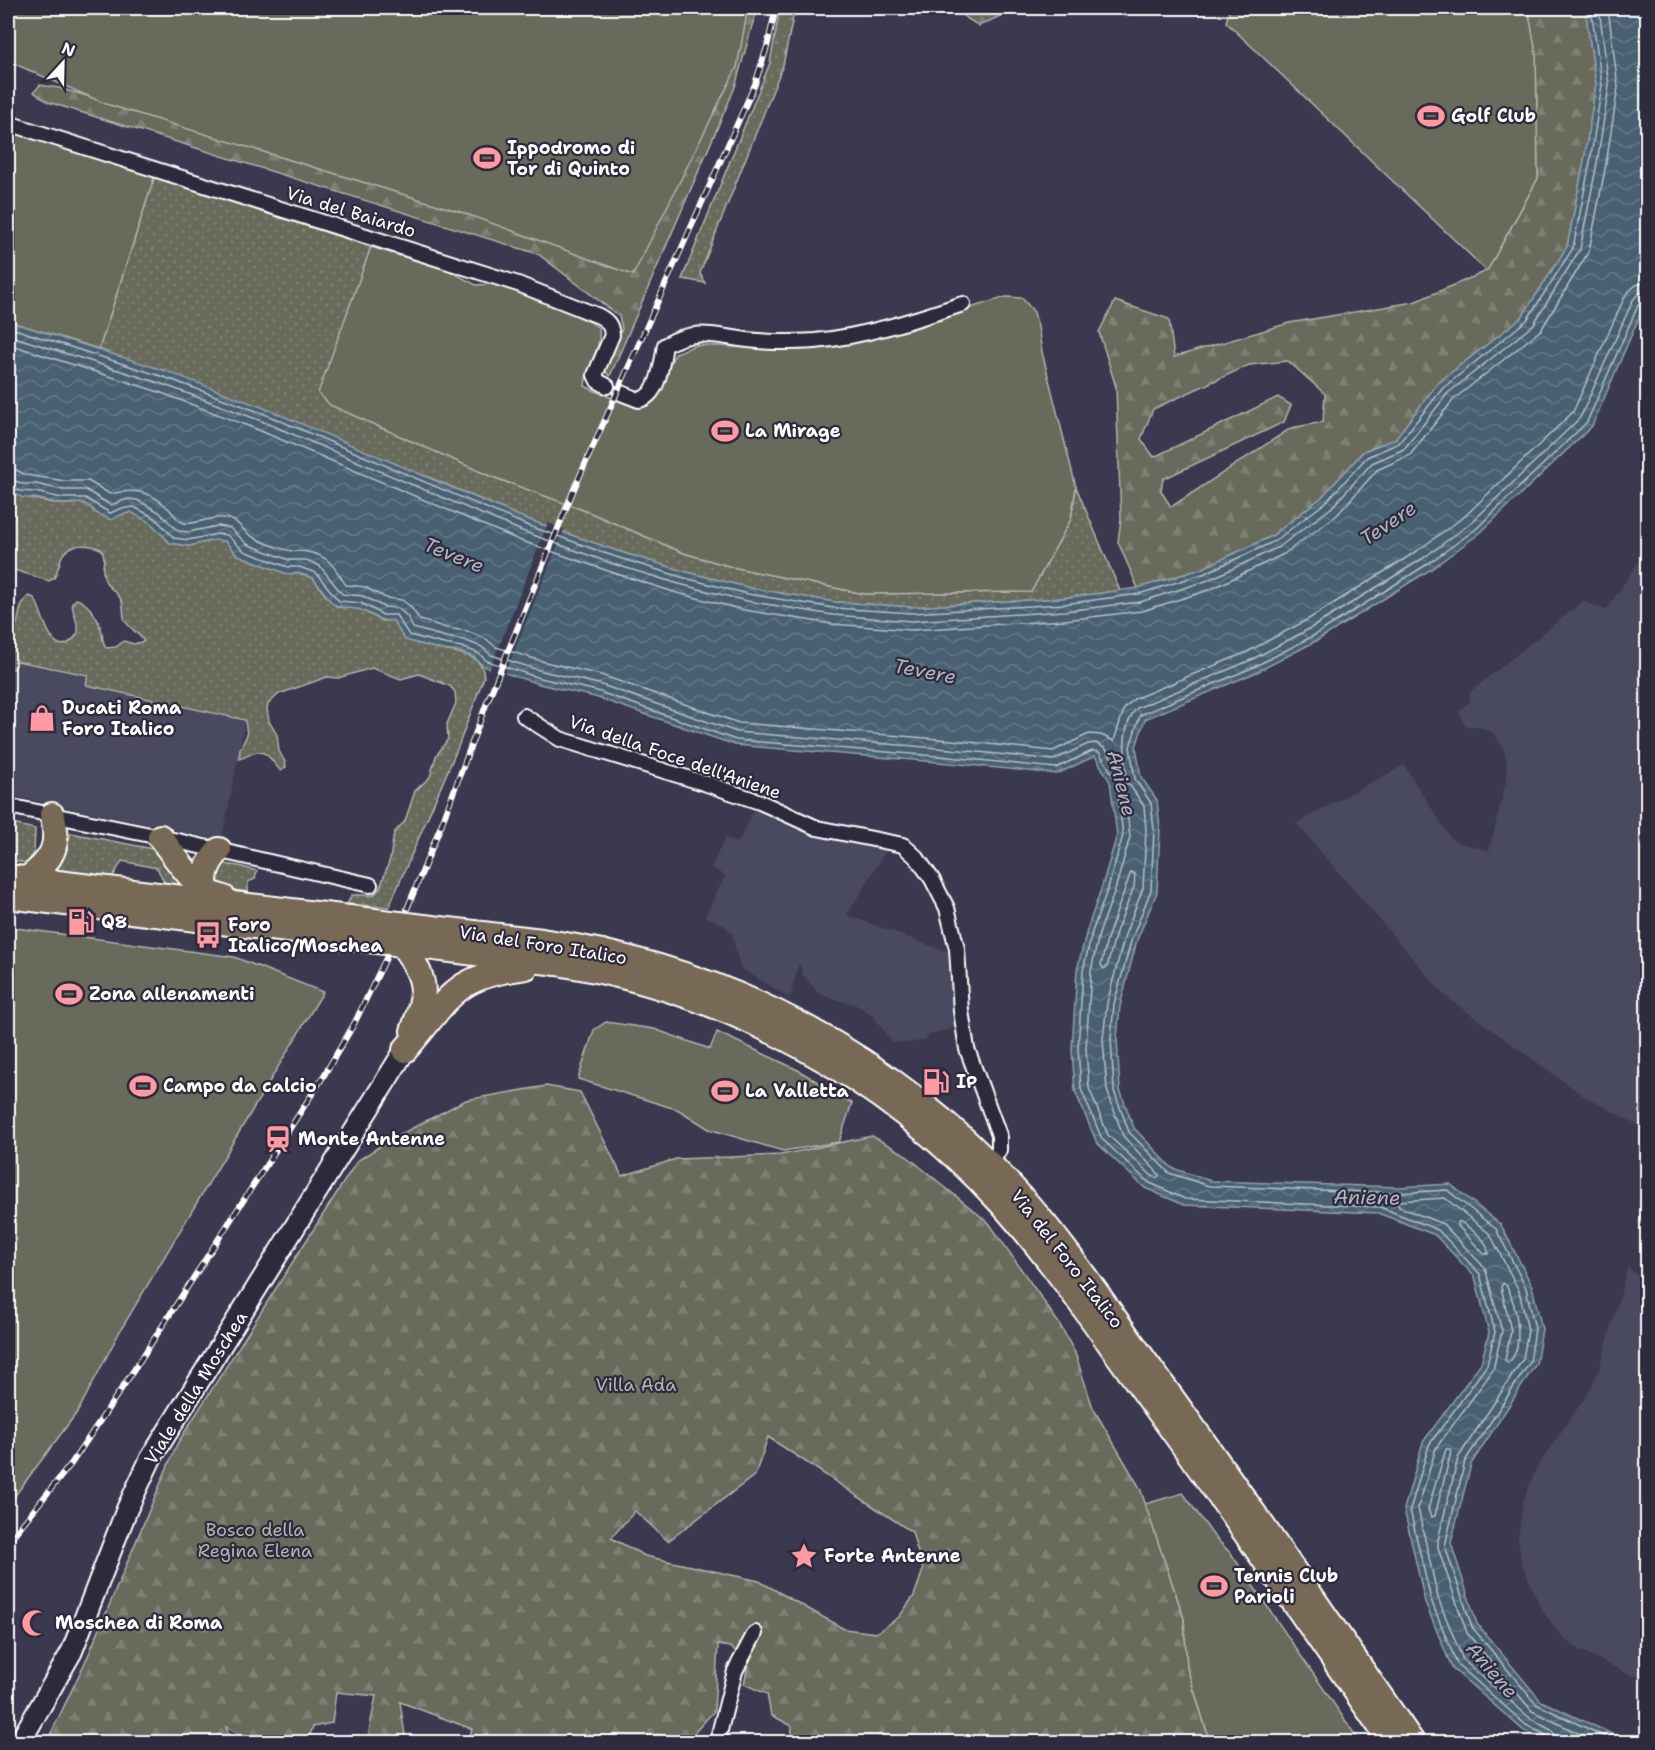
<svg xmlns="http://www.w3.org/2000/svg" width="1655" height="1750" viewBox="0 0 1655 1750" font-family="'Shantell Sans',sans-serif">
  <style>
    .built { fill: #48485f }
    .grass { fill: url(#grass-dots); stroke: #b3b4ae; stroke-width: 1.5 }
    .forest { fill: url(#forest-firs); stroke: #b3b4ae; stroke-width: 1.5; fill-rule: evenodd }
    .pitch { fill: #676a5c; stroke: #b3b4ae; stroke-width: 1.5 }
    .water { fill: url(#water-waves); stroke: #92a0aa; stroke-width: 1.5 }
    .pier { fill: #3b394f }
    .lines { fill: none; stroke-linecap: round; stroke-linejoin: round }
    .shore { stroke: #b6c0c7; stroke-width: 1.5 }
    .street-casing { stroke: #fff; stroke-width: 18 }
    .secondary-casing { stroke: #fff; stroke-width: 24 }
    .highway-casing { stroke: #fff; stroke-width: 28 }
    .street { stroke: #2f2a3d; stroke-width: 14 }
    .secondary { stroke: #2f2a3d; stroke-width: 20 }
    .highway { stroke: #776954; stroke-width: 24 }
    .rail-casing { stroke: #fff; stroke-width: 6 }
    .rail { stroke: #2f2a3d; stroke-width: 4; stroke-dasharray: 11; stroke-linecap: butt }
    .labels { text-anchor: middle; stroke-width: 4.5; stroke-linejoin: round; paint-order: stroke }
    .poi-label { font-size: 18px; font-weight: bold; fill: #fff; stroke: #2f2a3d; text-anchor: start }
    .street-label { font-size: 18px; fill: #fff; stroke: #2f2a3d }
    .park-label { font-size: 18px; fill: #b3b4ae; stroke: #2f2a3d }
    .water-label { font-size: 20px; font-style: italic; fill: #adb8c0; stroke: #2f2a3d }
  </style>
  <defs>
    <pattern id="grass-dots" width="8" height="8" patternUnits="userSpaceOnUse" patternTransform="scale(1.5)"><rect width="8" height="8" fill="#676a5c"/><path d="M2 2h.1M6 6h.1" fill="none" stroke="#7e8074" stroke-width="1.8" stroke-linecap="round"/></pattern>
    <pattern id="forest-firs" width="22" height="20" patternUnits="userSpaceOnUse" patternTransform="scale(1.5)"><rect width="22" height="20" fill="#676a5c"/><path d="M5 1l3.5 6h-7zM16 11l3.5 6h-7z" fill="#7e8074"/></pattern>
    <pattern id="water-waves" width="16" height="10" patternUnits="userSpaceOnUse" patternTransform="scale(1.5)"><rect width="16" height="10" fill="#496172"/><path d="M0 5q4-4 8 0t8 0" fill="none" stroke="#647987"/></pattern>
  </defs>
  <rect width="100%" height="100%" fill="#3b394f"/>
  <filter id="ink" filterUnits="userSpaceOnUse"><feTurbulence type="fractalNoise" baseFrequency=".0167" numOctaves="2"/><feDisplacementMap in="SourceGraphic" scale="12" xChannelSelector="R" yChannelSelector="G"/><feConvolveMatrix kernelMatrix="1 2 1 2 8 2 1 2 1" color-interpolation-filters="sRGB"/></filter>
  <g filter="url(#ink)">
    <g class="built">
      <polygon points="1647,549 1647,1130 1585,1097 1445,996 1296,823 1404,765 1452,840 1489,851 1506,782 1507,764 1503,748 1492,732 1475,726 1465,726 1459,711 1470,701 1470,692 1583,601 1606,610"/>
      <polygon points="16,661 88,675 86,685 245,721 222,840 8,795 8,668 14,669"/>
      <polygon points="755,808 888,848 847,915 945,951 953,950 957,1027 932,1034 924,1040 910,1043 892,1042 873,1016 856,1005 830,998 818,993 803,975 799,963 790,998 740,968 732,933 723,925 705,916 725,876 711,867 725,838 738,843"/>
      <polygon points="1628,1267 1648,1285 1647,1680 1628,1674 1576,1648 1563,1638 1541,1609 1521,1561 1518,1538 1523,1501 1537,1467 1590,1390 1600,1367"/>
    </g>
    <g class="grass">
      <polygon points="780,8 795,8 783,65 700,273 705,283 682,279 770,63"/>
      <polygon points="155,175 371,247 319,394 490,476 586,511 684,553 732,567 865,594 1031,592 1071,519 1076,487 1120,591 1063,598 912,607 835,602 750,588 683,571 617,551 526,519 433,479 99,349"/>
      <path d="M 8,490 C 20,498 47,502 62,504 C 69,505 79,502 85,504 C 90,506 93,510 96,513 L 121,515 L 131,512 L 151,523 L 170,543 L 189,546 L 214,540 L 225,541 L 236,554 L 241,556 L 287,574 L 298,573 L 313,578 L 326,596 L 337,607 L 360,609 L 382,621 L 393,620 C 399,628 405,639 416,643 C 424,645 434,648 443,650 C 461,654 483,654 484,677 L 458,747 L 389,907 L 347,904 L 352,895 L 374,895 L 380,888 L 390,859 L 394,833 L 405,821 L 415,791 L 430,777 L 436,756 L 448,739 L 447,724 L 456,703 L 455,692 L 450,686 L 419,674 L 401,679 L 372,668 L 338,678 L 327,677 L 279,694 L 268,704 L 267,709 L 269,721 L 277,735 L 279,751 L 285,762 L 286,767 L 281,771 C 272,763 268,748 253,753 C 248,755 245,758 239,759 L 240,749 L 247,735 L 245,720 L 86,685 L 88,675 L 17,661 L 14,669 L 8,668 L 8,639 C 22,628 15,606 29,596 C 31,597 32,597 34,598 C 42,605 51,671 78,633 C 79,622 72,613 72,603 L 76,599 C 88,602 98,618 101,629 C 103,636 102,642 106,648 L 116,647 L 124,641 L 134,644 L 144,641 C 140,635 127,625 125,621 C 122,614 125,605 120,598 C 116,591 108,588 105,580 C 99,569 108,559 101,549 C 89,544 70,542 62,556 C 59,563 58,571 54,578 L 49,581 L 8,568 Z"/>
      <polygon points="8,823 35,829 34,853 27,863 8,860"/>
      <polygon points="71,833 163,851 181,874 182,888 166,885 157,868 122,861 112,878 53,871 65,851"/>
      <polygon points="225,864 239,866 257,871 255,879 248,882 248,892 217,887 213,874 220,865"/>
    </g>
    <g class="forest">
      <polygon points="715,8 757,8 735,87 610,376 604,370 622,329 619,316 538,254 48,102 34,92 40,85 59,88 348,171"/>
      <polygon points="958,8 1017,8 979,26 963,16"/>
      <path d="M 1528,8 L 1585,8 L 1596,84 L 1584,161 L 1567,247 L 1522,317 L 1438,383 L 1395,439 L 1364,451 L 1322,497 L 1272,536 L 1201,569 L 1138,588 L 1118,542 L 1121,519 L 1116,387 L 1099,332 L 1115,301 L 1169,319 L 1174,357 L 1289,323 L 1414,302 L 1487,271 L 1538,178 L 1536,54 ZM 1288,361 L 1325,394 L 1323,422 L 1291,428 L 1171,507 L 1161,491 L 1163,479 L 1284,422 L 1291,405 L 1278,397 L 1154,457 L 1141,439 L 1153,409 L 1249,365 Z"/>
      <path d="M 546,1086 L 580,1092 L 622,1176 L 676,1159 L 781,1155 L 872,1136 L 903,1153 L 989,1223 L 1060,1325 L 1075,1353 L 1093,1408 L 1140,1488 L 1184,1618 L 1187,1667 L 1210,1742 L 791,1742 L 792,1726 L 771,1715 L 767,1694 L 744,1684 L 749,1660 L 730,1647 L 718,1645 L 714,1711 L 687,1741 L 658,1734 L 643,1742 L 468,1742 L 472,1729 L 400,1702 L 406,1742 L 367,1742 L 376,1696 L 336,1692 L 332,1723 L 313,1727 L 307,1742 L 254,1742 L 226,1727 L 231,1742 L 47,1742 L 88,1656 L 177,1444 L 357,1161 L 388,1141 L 466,1100 ZM 768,1437 L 912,1532 L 923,1570 L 914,1596 L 899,1617 L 876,1633 L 844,1629 L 759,1581 L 645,1556 L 611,1538 L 635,1511 L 668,1541 L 755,1475 Z"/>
    </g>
    <g class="pitch">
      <polygon points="8,8 748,8 737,67 633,275 461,212 106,104 8,61"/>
      <polygon points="1230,8 1528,8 1536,54 1538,178 1487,271 1226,22"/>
      <polygon points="8,131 155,175 99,349 8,321"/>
      <path d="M 371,247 L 450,271 L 476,285 L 492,284 L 544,300 L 590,322 L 599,328 C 602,351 586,363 585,386 C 606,397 625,404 648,405 L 652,393 L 676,353 L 696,345 L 800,350 L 866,340 L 1006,297 L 1022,298 L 1034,312 L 1038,327 L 1042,352 L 1076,487 L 1071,519 L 1031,592 L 865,594 L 732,567 L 684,553 L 586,511 L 490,476 L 330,405 L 318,393 Z"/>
      <polygon points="8,927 234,957 323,992 120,1331 78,1411 8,1505"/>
      <polygon points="606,1022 654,1029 710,1049 717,1032 798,1070 852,1103 839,1142 783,1151 709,1129 679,1110 578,1079 594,1030"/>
      <polygon points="1183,1493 1213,1535 1232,1555 1360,1742 1210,1742 1187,1667 1184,1618 1145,1504"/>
    </g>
    <path class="water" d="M 1585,8 L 1647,8 L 1647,299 L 1592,426 L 1480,533 L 1430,570 L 1318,640 L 1257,672 L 1145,719 L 1136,747 L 1141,777 L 1157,800 L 1160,829 L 1157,892 L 1137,940 L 1120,1006 L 1117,1038 L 1120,1090 L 1134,1128 L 1172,1168 L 1211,1181 L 1399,1187 L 1450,1184 L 1501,1225 L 1532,1286 L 1542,1329 L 1536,1364 L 1471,1464 L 1451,1543 L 1477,1624 L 1541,1701 L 1616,1736 L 1644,1742 L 1548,1742 L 1523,1730 L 1452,1668 L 1425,1602 L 1404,1509 L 1423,1442 L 1481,1363 L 1489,1333 L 1475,1277 L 1435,1235 L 1378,1213 L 1184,1205 L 1145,1188 L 1097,1143 L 1075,1091 L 1072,1049 L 1077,970 L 1087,930 L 1102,886 L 1117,835 L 1110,782 L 1095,756 L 1057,774 L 949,763 L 735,745 L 595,697 L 539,684 L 483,666 L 475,658 L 460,652 L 443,650 L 405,640 L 393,621 C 377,621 375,615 361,610 C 352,607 342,609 333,604 L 313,578 L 298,573 L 287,574 L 241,556 L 236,554 L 225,541 L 214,540 L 189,546 L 170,543 L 151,523 L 131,512 L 121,515 L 111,520 L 96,513 L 93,509 L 83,503 L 62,504 L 34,498 L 23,498 L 8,490 L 8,321 L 166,371 L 264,408 L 526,519 L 617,551 L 683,571 L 750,588 L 835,602 L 912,607 L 1063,598 L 1138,588 L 1201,569 L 1272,536 L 1322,497 L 1364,451 L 1395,439 L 1438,383 L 1522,317 L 1567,247 L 1584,161 L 1596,84 Z"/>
    <polygon class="pier" points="548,523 564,529 504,676 489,671"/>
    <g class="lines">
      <g class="shore">
        <polyline points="8,327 164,377 262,413 524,524 616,557 681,577 748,594 834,608 912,613 1064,604 1139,594 1203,574 1275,541 1326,502 1367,457 1399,443 1443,388 1527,320 1573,248 1590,162 1602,85 1591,8"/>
        <polyline points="8,335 162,384 259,420 522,531 613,564 679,584 747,601 833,615 912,621 1065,611 1140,602 1206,581 1279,547 1331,508 1372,463 1404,449 1448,393 1533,325 1580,249 1597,163 1609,86 1599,8"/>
        <polyline points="8,344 159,392 256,429 519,540 611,572 677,593 744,610 832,624 912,630 1065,620 1142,611 1209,590 1284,554 1337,515 1377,470 1410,455 1454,399 1541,330 1589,251 1606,164 1618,87 1608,8"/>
        <path d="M 8,469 L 16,470 L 26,475 L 65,481 L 88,481 L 110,494 C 134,488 151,491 169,509 C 173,513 177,520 182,522 C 190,527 212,516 223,518 C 240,519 240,530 253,537 C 260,541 283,550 292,551 C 304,551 316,552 327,560 C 335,566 340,577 346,585 L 365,587 L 386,598 L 402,600 L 410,606 L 420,620 L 447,628 L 467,631 L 486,639 L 496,647 L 545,662 L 601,675 L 739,723 L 951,740 L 1053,751 L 1089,734 L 1101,735 L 1114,741 L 1124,709 L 1134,699 L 1247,652 L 1307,620 L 1417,551 L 1465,516 L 1573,412 L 1626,294 L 1636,285 L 1648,282"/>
        <path d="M 8,478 L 23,484 L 36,484 L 63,490 L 86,490 L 110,505 L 128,499 L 137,500 L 159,512 L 178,531 L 188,532 L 218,526 L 230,528 L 247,544 L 289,560 L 306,560 L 320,566 L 342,594 L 363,596 L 384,607 L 398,608 L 407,616 L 413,628 L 446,637 L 464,640 L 482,647 L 491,655 L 542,671 L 599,684 L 737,732 L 950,749 L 1054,760 L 1088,744 L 1096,743 L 1106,749 L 1121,774 L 1124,775 L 1126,772 C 1124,752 1122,723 1137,708 L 1251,660 L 1311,628 L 1422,559 L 1471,523 L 1580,418 L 1633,300 L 1639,293 L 1648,292"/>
        <polyline points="8,486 20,491 35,492 62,498 85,498 110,513 120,509 134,507 155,518 174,538 188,540 218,534 227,535 244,551 288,567 299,567 316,573 339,601 361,603 383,615 396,615 409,635 444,644 462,647 478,653 487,661 540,678 597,691 736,740 949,757 1056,768 1092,751 1099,752 1116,780 1123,835 1108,888 1092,932 1083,971 1078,1049 1081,1089 1102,1139 1148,1182 1185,1199 1380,1207 1438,1230 1480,1274 1495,1332 1487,1365 1429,1445 1410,1510 1431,1600 1457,1664 1526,1725 1546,1735 1549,1742"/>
        <polygon points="1126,784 1129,784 1144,806 1146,830 1143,888 1125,935 1107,1003 1103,1039 1107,1090 1123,1136 1158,1173 1159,1176 1156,1178 1152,1176 1108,1135 1089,1088 1086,1049 1091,971 1099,934 1115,890 1130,837 1124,786"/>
        <polygon points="1131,872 1135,874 1134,887 1116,932 1107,967 1104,969 1101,965 1108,936"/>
        <path d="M 1458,1222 L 1461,1222 C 1473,1231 1488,1239 1488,1254 L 1484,1254 L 1458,1226 Z"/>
        <path d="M 1503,1283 L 1506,1285 C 1516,1303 1526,1348 1508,1363 L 1505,1360 L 1511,1331 L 1501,1287 Z"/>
        <polygon points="1446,1449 1450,1449 1451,1452 1435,1516 1431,1517 1428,1509"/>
        <polyline points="1556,1742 1556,1736 1551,1730 1531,1719 1463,1660 1438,1598 1418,1508 1436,1448 1493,1370 1502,1331 1485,1268 1443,1224 1399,1207 1397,1203 1399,1201 1445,1198 1490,1234 1519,1291 1528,1330 1523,1359 1458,1458 1438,1540 1438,1548 1467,1633 1532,1711 1597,1742"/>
        <polyline points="1616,1742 1536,1704 1472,1627 1445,1546 1465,1461 1530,1362 1535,1329 1526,1288 1496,1229 1447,1190 1399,1193 1209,1186 1169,1173 1129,1132 1114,1091 1111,1038 1114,1004 1132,938 1151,890 1154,830 1151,803 1135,779 1130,747 1140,715 1254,667 1315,635 1426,565 1476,529 1587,422 1639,303 1643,300 1648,299"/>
      </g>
      <defs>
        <g id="street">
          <path d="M 8,123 L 518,284 L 599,316 C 608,321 611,325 612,335 L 595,375 L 598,381 L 607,386"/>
          <path d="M 621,393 L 639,400 C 659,396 662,362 665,345 C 701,325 721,339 759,341 C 777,343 796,342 815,341 C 863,337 917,319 963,304"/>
          <polyline points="524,716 560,739 707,784 760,802 817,828 903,845 917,858 932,879 947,908 957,949 961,1011 967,1049 999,1135 999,1150 990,1165"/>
          <polyline points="8,806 160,837 370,885"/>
          <polyline points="717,1742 735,1671 755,1633"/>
        </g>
        <polyline id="secondary" points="20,1742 72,1651 127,1509 151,1458 405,1050"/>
        <g id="highway">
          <path d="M 160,837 C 178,860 195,891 224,898"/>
          <path d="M 8,877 L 542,941 C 727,968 895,1056 1021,1197 C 1068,1248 1106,1308 1147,1364 C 1239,1488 1324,1616 1412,1742"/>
          <path d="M 27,879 C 52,861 61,845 52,815"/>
          <path d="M 205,891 C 204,873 207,864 219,850"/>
          <path d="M 8,896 L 557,963 C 728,990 885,1076 1002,1204 C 1056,1264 1101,1333 1149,1398 C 1232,1511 1311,1627 1391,1742"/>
          <path d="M 402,944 C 427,981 428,989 413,1031"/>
          <path d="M 405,1050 C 451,998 450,977 526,967"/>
        </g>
      </defs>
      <use href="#street" class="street-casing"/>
      <use href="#secondary" class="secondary-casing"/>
      <use href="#highway" class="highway-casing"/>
      <use href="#street" class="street"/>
      <use href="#secondary" class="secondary"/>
      <use href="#highway" class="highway"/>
      <defs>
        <g id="rail">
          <polyline points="407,909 442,823 486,705 574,489 755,84 767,47 776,8"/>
          <polyline points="8,1542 71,1464 132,1373 323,1077 354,1024 387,956"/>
        </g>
      </defs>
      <use href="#rail" class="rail-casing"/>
      <use href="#rail" class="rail"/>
    </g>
  </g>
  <defs>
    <symbol id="stadium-bare" viewBox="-9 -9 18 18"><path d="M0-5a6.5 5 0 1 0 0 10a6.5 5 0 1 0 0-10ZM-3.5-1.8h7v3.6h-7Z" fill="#ff9aa2" stroke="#2f2a3d" stroke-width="2.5" paint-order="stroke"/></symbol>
    <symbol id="shop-bare" viewBox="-9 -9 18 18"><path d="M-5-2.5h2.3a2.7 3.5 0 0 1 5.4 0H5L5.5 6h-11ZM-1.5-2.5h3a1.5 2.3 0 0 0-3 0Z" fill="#ff9aa2" stroke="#2f2a3d" stroke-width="2.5" paint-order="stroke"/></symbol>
    <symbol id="fuel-bare" viewBox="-9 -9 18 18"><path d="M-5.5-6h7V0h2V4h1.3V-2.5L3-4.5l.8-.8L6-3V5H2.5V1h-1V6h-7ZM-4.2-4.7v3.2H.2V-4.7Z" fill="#ff9aa2" stroke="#2f2a3d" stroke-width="2.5" paint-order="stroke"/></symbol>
    <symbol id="bus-bare" viewBox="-9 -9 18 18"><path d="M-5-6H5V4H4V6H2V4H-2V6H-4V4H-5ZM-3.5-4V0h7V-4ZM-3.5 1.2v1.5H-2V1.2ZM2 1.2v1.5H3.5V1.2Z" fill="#ff9aa2" stroke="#2f2a3d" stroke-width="2.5" paint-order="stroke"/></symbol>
    <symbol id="station-bare" viewBox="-9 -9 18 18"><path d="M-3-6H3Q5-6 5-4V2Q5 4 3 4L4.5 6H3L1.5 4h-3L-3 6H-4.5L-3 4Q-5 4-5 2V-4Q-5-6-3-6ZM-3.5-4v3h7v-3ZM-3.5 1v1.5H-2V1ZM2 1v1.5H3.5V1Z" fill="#ff9aa2" stroke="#2f2a3d" stroke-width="2.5" paint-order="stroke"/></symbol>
    <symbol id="sight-bare" viewBox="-9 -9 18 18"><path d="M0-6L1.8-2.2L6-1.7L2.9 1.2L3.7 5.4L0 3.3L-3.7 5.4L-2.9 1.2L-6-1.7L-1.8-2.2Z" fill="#ff9aa2" stroke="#2f2a3d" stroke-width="2.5" paint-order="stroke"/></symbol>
    <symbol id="mosque-bare" viewBox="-9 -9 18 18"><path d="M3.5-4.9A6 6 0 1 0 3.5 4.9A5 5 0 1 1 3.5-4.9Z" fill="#ff9aa2" stroke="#2f2a3d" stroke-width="2.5" paint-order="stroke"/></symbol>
  </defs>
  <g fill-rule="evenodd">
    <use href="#stadium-bare" x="1412" y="97" width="38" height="38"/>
    <use href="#stadium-bare" x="468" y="139" width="38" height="38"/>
    <use href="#stadium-bare" x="706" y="412" width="38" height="38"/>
    <use href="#shop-bare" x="23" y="699" width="38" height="38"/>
    <use href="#fuel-bare" x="62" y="903" width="38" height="38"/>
    <use href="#bus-bare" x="189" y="916" width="38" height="38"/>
    <use href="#stadium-bare" x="50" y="975" width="38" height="38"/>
    <use href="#fuel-bare" x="917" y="1063" width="38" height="38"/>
    <use href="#stadium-bare" x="124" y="1067" width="38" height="38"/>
    <use href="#stadium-bare" x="706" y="1072" width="38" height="38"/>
    <use href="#station-bare" x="259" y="1120" width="38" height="38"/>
    <use href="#sight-bare" x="785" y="1537" width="38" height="38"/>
    <use href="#stadium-bare" x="1195" y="1567" width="38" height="38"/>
    <use href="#mosque-bare" x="16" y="1604" width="38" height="38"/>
  </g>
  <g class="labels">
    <g class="poi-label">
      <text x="1451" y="122">Golf Club</text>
      <text x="507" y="154">Ippodromo di<tspan x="507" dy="21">Tor di Quinto</tspan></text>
      <text x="745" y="437">La Mirage</text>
      <text x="62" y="714">Ducati Roma<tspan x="62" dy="21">Foro Italico</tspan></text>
      <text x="101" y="928">Q8</text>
      <text x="228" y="931">Foro<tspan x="228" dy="21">Italico/Moschea</tspan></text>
      <text x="89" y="1000">Zona allenamenti</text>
      <text x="956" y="1088">IP</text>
      <text x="163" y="1092">Campo da calcio</text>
      <text x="745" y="1097">La Valletta</text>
      <text x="298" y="1145">Monte Antenne</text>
      <text x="824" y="1562">Forte Antenne</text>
      <text x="1234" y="1582">Tennis Club<tspan x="1234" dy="21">Parioli</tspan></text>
      <text x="55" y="1629">Moschea di Roma</text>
    </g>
    <g class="street-label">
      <text transform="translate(351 212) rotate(17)" y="6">Via del Baiardo</text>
      <text transform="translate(675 757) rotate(19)" y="6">Via della Foce dell'Aniene</text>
      <text transform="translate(543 945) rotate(9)" y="6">Via del Foro Italico</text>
      <text transform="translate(1067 1259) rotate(52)" y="6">Via del Foro Italico</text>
      <text transform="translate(196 1388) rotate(-58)" y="6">Viale della Moschea</text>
    </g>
    <g class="park-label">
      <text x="636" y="1391">Villa Ada</text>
      <text x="255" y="1536">Bosco della<tspan x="255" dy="21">Regina Elena</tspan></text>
    </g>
    <g class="water-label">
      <text transform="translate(1388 523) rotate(-34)" y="7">Tevere</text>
      <text transform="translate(454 555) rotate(22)" y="7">Tevere</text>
      <text transform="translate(925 671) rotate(11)" y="7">Tevere</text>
      <text transform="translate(1122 783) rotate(76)" y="7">Aniene</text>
      <text transform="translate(1367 1197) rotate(1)" y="7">Aniene</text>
      <text transform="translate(1492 1670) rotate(49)" y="7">Aniene</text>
    </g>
  </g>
  <rect width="1655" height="1750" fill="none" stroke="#2f2a3d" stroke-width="30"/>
  <rect x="15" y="15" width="1625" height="1720" fill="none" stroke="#fff" stroke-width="2" filter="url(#ink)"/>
  <g transform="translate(63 63) rotate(22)" stroke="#2f2a3d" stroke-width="4.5" paint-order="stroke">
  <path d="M0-4.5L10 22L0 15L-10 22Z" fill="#ffffff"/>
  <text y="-9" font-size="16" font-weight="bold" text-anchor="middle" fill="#ffffff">N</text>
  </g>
</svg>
